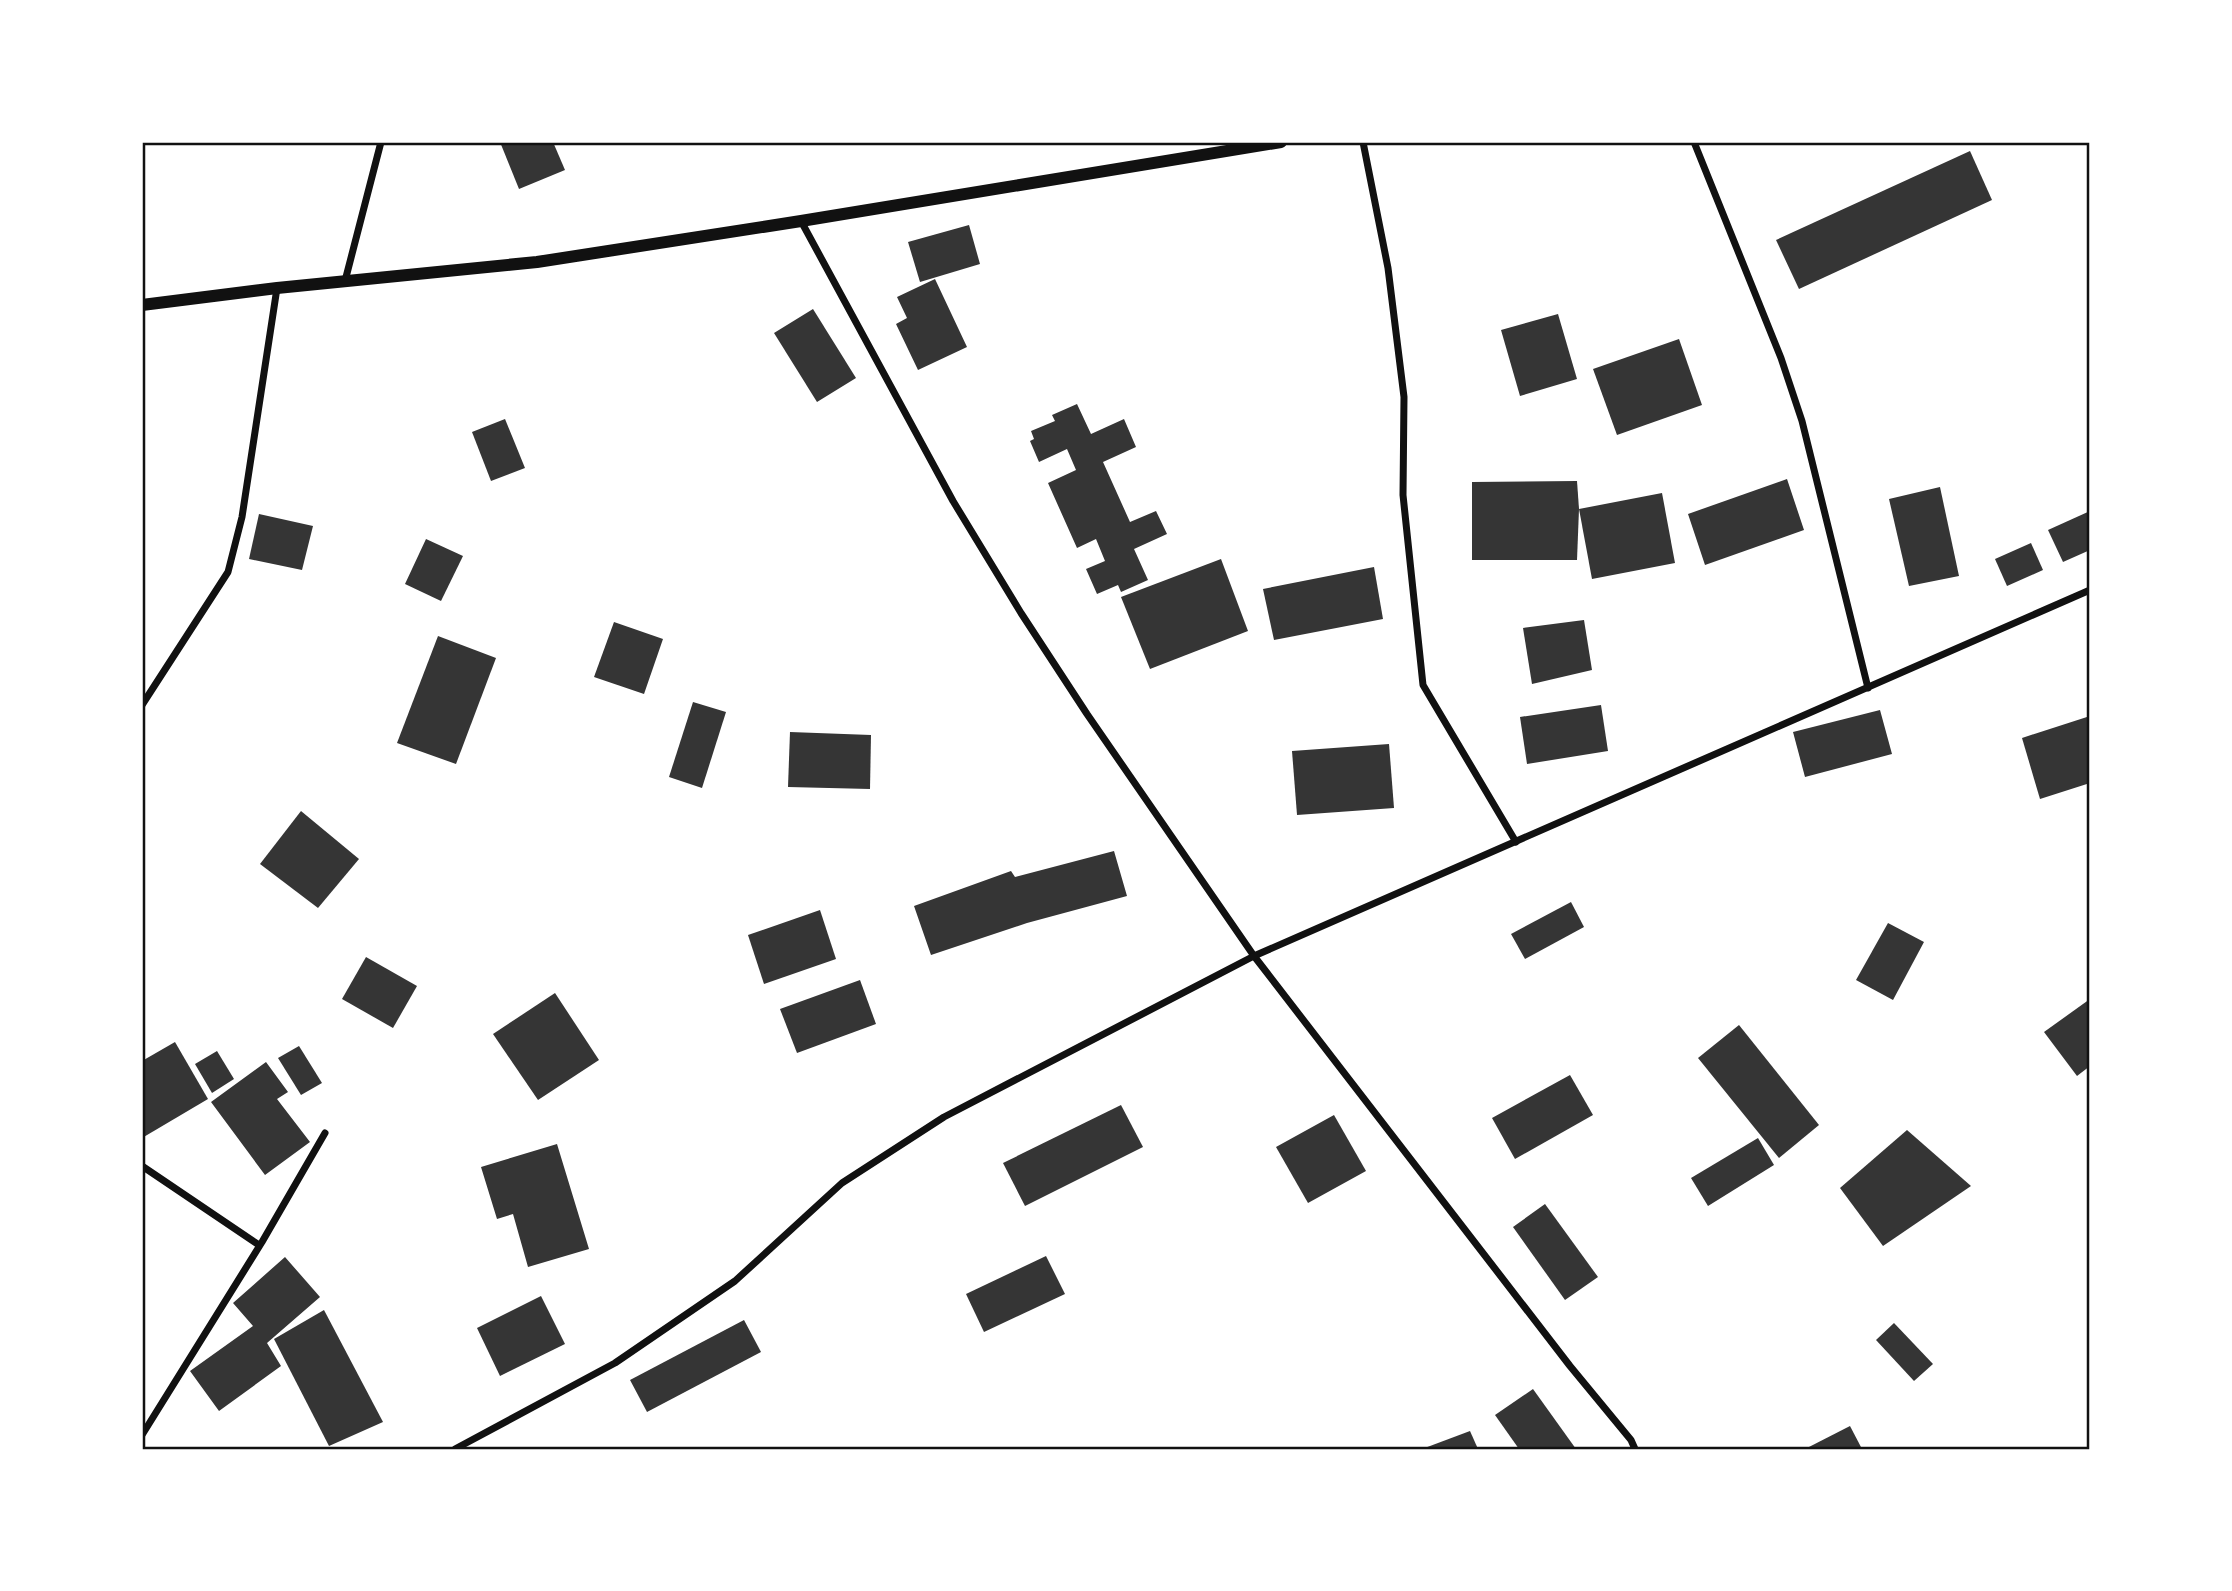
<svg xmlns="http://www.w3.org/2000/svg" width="2232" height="1591" viewBox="0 0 2232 1591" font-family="'DM Sans',sans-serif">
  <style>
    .building { fill: #353535 }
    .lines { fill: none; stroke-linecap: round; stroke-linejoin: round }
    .minor { stroke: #111; stroke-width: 7 }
    .tertiary { stroke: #111; stroke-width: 12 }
    .neatline { fill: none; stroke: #111; stroke-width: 2.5 }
  </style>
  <rect width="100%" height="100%" fill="#fff"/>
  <g class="building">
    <polygon points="500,142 553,142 565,170 519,189"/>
    <polygon points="1970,151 1992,200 1799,289 1776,240"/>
    <polygon points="969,225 980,264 920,282 908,242"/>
    <polygon points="935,279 967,347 918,370 896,324 907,318 897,297"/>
    <polygon points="813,309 856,378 817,402 774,333"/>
    <polygon points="1558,314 1577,379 1520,396 1501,330"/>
    <polygon points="1679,339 1702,405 1617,435 1593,369"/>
    <polygon points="1077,404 1091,434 1124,419 1136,447 1103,462 1130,522 1156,511 1167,534 1134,549 1148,580 1121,592 1118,585 1097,594 1086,569 1105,561 1096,539 1077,548 1048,483 1076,470 1067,449 1039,462 1030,441 1034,439 1031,431 1055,421 1052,415"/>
    <polygon points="505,419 525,468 491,481 472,432"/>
    <polygon points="1787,479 1804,530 1705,565 1688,514"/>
    <polygon points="1577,481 1579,509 1577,560 1472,560 1472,482"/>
    <polygon points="1940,487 1959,576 1909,586 1889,499"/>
    <polygon points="1662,493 1675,563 1592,579 1579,509"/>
    <polygon points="2090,511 2090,550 2063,562 2048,530"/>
    <polygon points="259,514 313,526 302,570 249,559"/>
    <polygon points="426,539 463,556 441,601 405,584"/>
    <polygon points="2031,543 2043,570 2007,586 1995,559"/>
    <polygon points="1221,559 1248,631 1150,669 1121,597"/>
    <polygon points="1374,567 1383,619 1274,640 1263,589"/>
    <polygon points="1584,620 1592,670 1532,684 1523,628"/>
    <polygon points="614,622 663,639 644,694 594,677"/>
    <polygon points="438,636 496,658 456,764 397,743"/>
    <polygon points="693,702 726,712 702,788 669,777"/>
    <polygon points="1601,705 1608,751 1527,764 1520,717"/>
    <polygon points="1880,710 1892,754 1805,777 1793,732"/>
    <polygon points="2090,716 2090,783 2040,799 2022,738"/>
    <polygon points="790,732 871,735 870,789 788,787"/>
    <polygon points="1389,744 1394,808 1297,815 1292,751"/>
    <polygon points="301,811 359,859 318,908 260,864"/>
    <polygon points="1114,851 1127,896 1027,923 931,955 914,906 1011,871 1015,877"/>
    <polygon points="1571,902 1584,927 1525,959 1511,934"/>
    <polygon points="820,910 836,959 764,984 748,935"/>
    <polygon points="1888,923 1924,942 1893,1000 1856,980"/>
    <polygon points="366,957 417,986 393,1028 342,999"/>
    <polygon points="860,980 876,1024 797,1053 780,1009"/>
    <polygon points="555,993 599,1060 538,1100 493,1034"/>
    <polygon points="2090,999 2090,1066 2077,1076 2044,1032"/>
    <polygon points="1739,1025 1819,1125 1779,1158 1698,1058"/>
    <polygon points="175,1042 208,1099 142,1138 142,1061"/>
    <polygon points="299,1046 322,1083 301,1095 278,1058"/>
    <polygon points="217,1051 234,1079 212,1093 195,1064"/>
    <polygon points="266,1062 288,1092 277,1099 310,1142 265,1175 211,1102"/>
    <polygon points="1570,1075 1593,1115 1515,1159 1492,1118"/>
    <polygon points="1121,1105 1143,1147 1025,1206 1003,1163"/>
    <polygon points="1334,1115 1366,1171 1308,1203 1276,1147"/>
    <polygon points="1907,1130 1971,1186 1883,1246 1840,1188"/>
    <polygon points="1758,1138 1774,1165 1708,1206 1691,1178"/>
    <polygon points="557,1144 589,1249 528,1267 513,1214 497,1219 481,1167"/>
    <polygon points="1545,1204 1598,1277 1565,1300 1513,1227"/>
    <polygon points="1046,1256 1065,1294 984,1332 966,1294"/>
    <polygon points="285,1257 320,1297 267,1343 281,1366 219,1411 190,1371 253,1326 233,1303"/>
    <polygon points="541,1296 565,1344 500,1376 477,1328"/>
    <polygon points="324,1310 383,1422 329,1446 274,1339"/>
    <polygon points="744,1320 761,1352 647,1412 630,1380"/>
    <polygon points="1894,1323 1933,1364 1914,1381 1876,1340"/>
    <polygon points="1533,1389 1576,1449 1519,1449 1495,1415"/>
    <polygon points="1850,1426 1862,1449 1805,1449"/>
    <polygon points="1470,1431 1478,1449 1422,1449"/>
  </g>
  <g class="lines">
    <g class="minor">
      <polyline points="1363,142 1388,268 1404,397 1403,495 1423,685 1516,842"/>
      <polyline points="1694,142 1781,358 1802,421 1868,688"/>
      <polyline points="801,221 953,501 1021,613 1087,714 1254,956 1570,1366 1631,1440 1635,1449"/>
      <polyline points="345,281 381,142"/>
      <polyline points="142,705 228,572 242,517 277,288"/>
      <polyline points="142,1166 259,1245"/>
      <polyline points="142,1435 262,1242 325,1133"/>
      <polyline points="455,1449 615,1363 735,1281 842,1183 944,1117 1254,956 2090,590"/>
    </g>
    <polyline class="tertiary" points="142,305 277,288 537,262 801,221 1281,142"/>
  </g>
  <rect width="2232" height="1591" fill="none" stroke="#ffffff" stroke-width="287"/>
  <rect x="144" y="144" width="1944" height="1304" class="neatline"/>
</svg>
